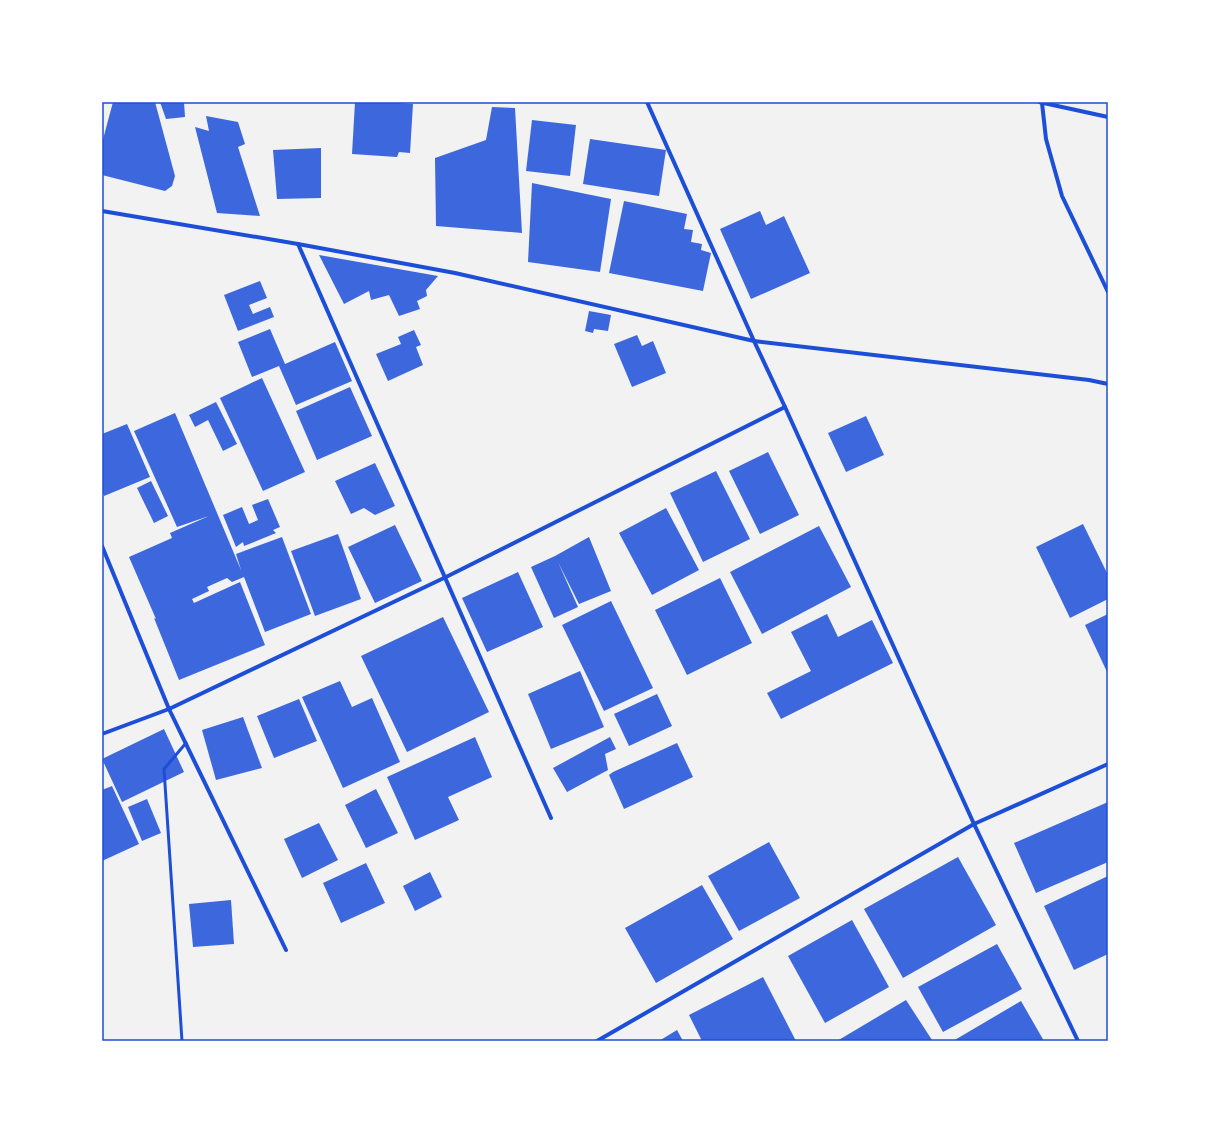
<svg xmlns="http://www.w3.org/2000/svg" width="1210" height="1143" viewBox="0 0 1210 1143" font-family="'Titillium Web',sans-serif">
  <style>
    .building { fill: #3d67dc }
    .lines { fill: none; stroke-linecap: round; stroke-linejoin: round }
    .service { stroke: #1d4ed8; stroke-width: 3 }
    .minor { stroke: #1d4ed8; stroke-width: 4 }
    .neatline { fill: none; stroke: #1d4ed8; stroke-width: 1.5 }
  </style>
  <rect width="100%" height="100%" fill="#f2f2f2"/>
  <g class="building">
    <polygon points="113,102 155,102 175,176 172,186 165,191 102,175 102,143"/>
    <polygon points="160,102 184,102 185,117 166,119"/>
    <polygon points="355,102 384,102 413,104 410,153 399,152 397,157 352,154"/>
    <polygon points="492,107 515,108 522,233 436,226 435,158 486,140"/>
    <polygon points="206,116 238,122 245,144 238,147 260,216 217,213 195,127 209,131"/>
    <polygon points="532,120 576,125 570,176 526,171"/>
    <polygon points="590,139 666,150 659,196 583,184"/>
    <polygon points="321,148 321,198 277,199 273,150"/>
    <polygon points="532,183 611,199 600,272 528,262"/>
    <polygon points="624,201 687,214 684,229 693,230 691,242 702,244 701,250 711,253 703,291 609,273"/>
    <polygon points="760,211 766,225 784,216 810,273 751,299 720,229"/>
    <polygon points="319,255 438,276 426,290 427,296 417,301 420,309 399,316 389,295 371,300 369,291 344,304"/>
    <polygon points="260,281 267,298 249,305 253,314 270,307 274,317 238,331 224,295"/>
    <polygon points="589,311 611,315 608,331 594,329 593,333 585,331"/>
    <polygon points="270,329 285,364 335,342 352,381 296,405 279,366 252,377 238,342"/>
    <polygon points="414,330 421,345 416,347 423,365 388,381 376,354 401,344 398,337"/>
    <polygon points="637,335 642,346 653,341 666,373 632,387 614,344"/>
    <polygon points="262,378 305,472 263,491 220,398"/>
    <polygon points="350,387 372,436 317,460 296,411"/>
    <polygon points="216,402 237,444 223,451 208,420 195,427 189,415"/>
    <polygon points="175,413 241,570 236,554 282,537 311,614 265,632 244,577 232,582 227,578 207,587 209,591 192,599 194,603 240,582 265,645 179,680 154,618 156,619 129,557 172,538 170,533 209,516 177,527 134,431"/>
    <polygon points="866,416 884,455 846,472 828,433"/>
    <polygon points="127,424 150,477 104,496 102,490 102,440 103,439 102,434"/>
    <polygon points="768,452 799,515 760,534 729,471"/>
    <polygon points="375,463 395,506 375,515 364,508 351,514 335,481"/>
    <polygon points="716,471 750,539 703,562 670,493"/>
    <polygon points="151,481 168,516 154,523 137,488"/>
    <polygon points="268,499 280,527 273,530 276,533 244,546 243,542 236,547 223,515 242,507 249,524 258,520 252,505"/>
    <polygon points="666,508 699,570 652,595 619,533"/>
    <polygon points="1083,524 1108,575 1108,599 1070,618 1036,547"/>
    <polygon points="395,525 422,581 375,603 348,547"/>
    <polygon points="819,526 851,587 762,634 730,572"/>
    <polygon points="338,534 361,599 315,616 291,551"/>
    <polygon points="589,537 611,591 579,604 558,562 578,607 554,618 531,567 555,556"/>
    <polygon points="518,572 543,627 487,652 462,598"/>
    <polygon points="720,578 752,643 687,675 655,610"/>
    <polygon points="611,601 653,688 604,711 562,625"/>
    <polygon points="827,614 838,637 872,620 893,663 781,719 767,693 811,671 791,632"/>
    <polygon points="1108,614 1108,674 1085,625"/>
    <polygon points="443,617 489,712 407,752 361,656"/>
    <polygon points="580,671 604,727 551,749 528,694"/>
    <polygon points="340,681 352,707 372,698 400,762 343,788 302,697"/>
    <polygon points="657,694 672,726 629,746 614,714"/>
    <polygon points="299,699 317,741 274,758 257,716"/>
    <polygon points="243,717 262,768 216,780 202,730"/>
    <polygon points="164,729 184,772 122,802 102,759"/>
    <polygon points="475,737 492,777 448,797 459,820 415,840 387,777"/>
    <polygon points="610,737 616,749 605,754 608,770 567,792 553,768"/>
    <polygon points="677,743 693,777 624,809 609,775 613,772"/>
    <polygon points="112,786 139,844 102,861 102,790"/>
    <polygon points="376,789 398,833 366,848 345,805"/>
    <polygon points="147,799 161,833 142,841 128,807"/>
    <polygon points="1108,802 1108,862 1036,893 1014,843"/>
    <polygon points="319,823 338,860 302,878 284,839"/>
    <polygon points="769,842 800,898 739,931 708,876"/>
    <polygon points="958,857 996,925 903,978 864,909"/>
    <polygon points="366,863 385,903 341,923 323,883"/>
    <polygon points="430,872 442,897 415,911 403,886"/>
    <polygon points="1108,876 1108,954 1074,970 1044,906"/>
    <polygon points="702,885 733,939 656,983 625,928"/>
    <polygon points="231,900 234,944 193,947 189,904"/>
    <polygon points="852,920 889,987 825,1023 788,956"/>
    <polygon points="997,944 1022,989 943,1032 918,987"/>
    <polygon points="763,977 796,1041 702,1041 689,1015"/>
    <polygon points="906,1000 932,1040 929,1041 837,1041"/>
    <polygon points="1021,1001 1044,1041 953,1041"/>
    <polygon points="677,1030 683,1041 659,1041"/>
  </g>
  <g class="lines">
    <polyline class="service" points="182,1041 164,769 186,743"/>
    <g class="minor">
      <polyline points="647,102 754,341 785,407 974,824 1078,1041"/>
      <polyline points="1039,102 1108,117"/>
      <polyline points="1042,103 1046,139 1062,196 1108,292"/>
      <polyline points="102,211 298,244 455,273 754,341 1089,380 1108,384"/>
      <polyline points="298,244 551,818"/>
      <polyline points="102,546 169,709 286,950"/>
      <polyline points="102,734 169,709 446,577 785,407"/>
      <polyline points="597,1041 974,824 1108,764"/>
    </g>
  </g>
  <rect width="1210" height="1143" fill="none" stroke="#ffffff" stroke-width="206"/>
  <rect x="103" y="103" width="1004" height="937" class="neatline"/>
</svg>
